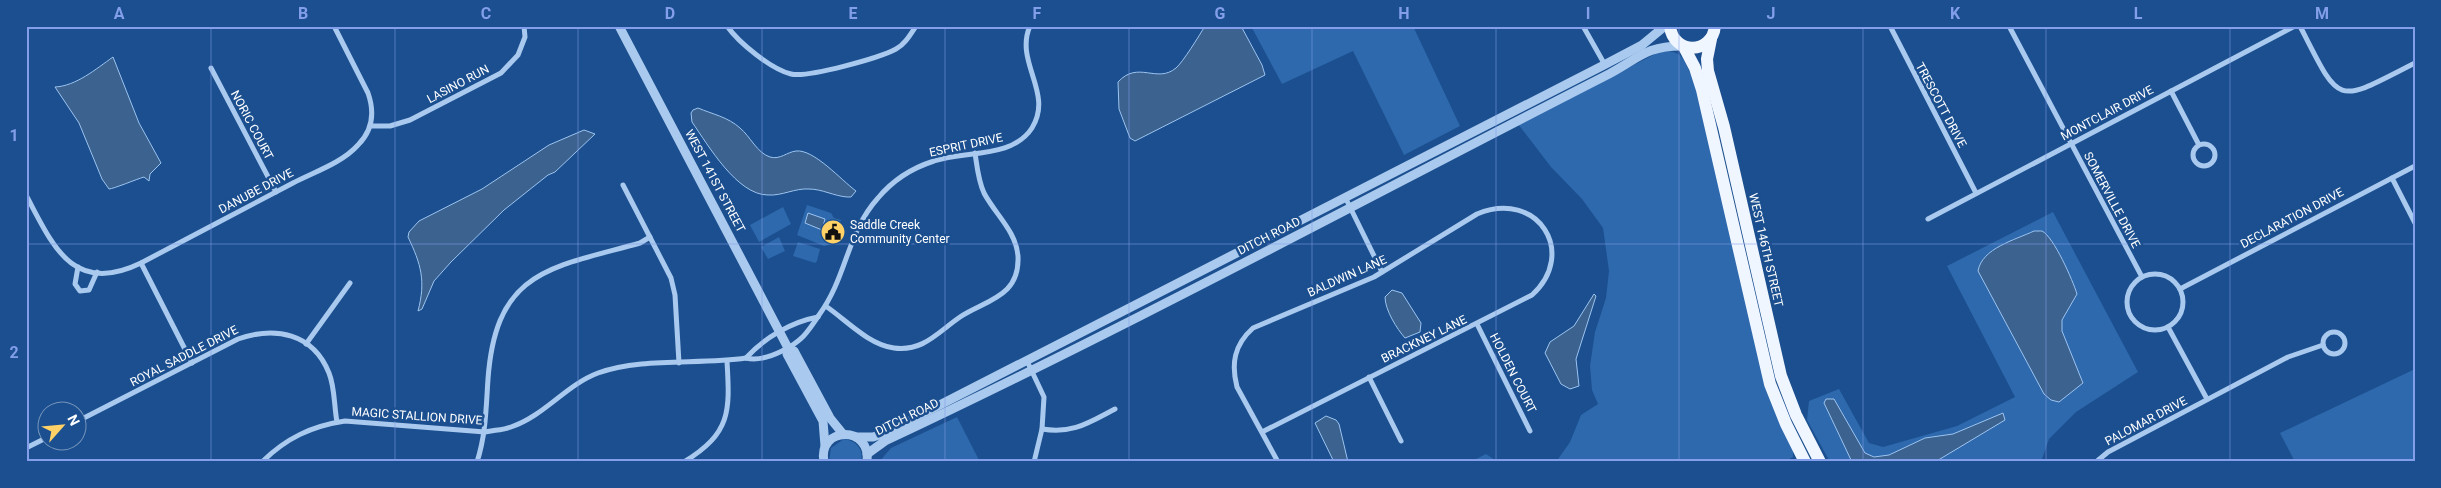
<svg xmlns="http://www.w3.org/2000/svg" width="2441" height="488" viewBox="0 0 2441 488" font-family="Roboto,sans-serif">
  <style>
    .green { fill: #2e69ad }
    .water { fill: #3c6290; stroke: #9cc4f0 }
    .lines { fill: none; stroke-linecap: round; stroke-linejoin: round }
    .minor { stroke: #a9c9ee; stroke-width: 5 }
    .tertiary { stroke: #a9c9ee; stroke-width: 9 }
    .primary { stroke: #f0f6ff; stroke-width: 12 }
    .grid { fill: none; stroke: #839eea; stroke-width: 1; stroke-opacity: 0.55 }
    .labels { text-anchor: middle; stroke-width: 5; stroke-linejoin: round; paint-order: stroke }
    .street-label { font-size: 12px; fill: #fff; stroke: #1b4f8f }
    .poi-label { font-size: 12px; fill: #fff; stroke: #1b4f8f; text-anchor: start }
    .neatline { fill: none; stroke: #839eea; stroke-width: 2 }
    .grid-label { font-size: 16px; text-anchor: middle; font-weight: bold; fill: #839eea }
  </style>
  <rect width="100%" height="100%" fill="#1b4f8f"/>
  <g class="green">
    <polygon points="1251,26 1413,26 1460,126 1404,155 1353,51 1282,84"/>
    <path d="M 1661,51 C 1683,50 1683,59 1692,76 L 1793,449 L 1793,457 L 1784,462 L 1556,462 L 1570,442 L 1581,415 L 1598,404 L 1592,390 L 1590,366 L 1595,332 L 1606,298 L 1609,271 L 1603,228 L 1582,199 L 1551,167 L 1518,124 Z"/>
    <polygon points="807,205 831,213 834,218 841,220 833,244 824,246 797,235"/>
    <polygon points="783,207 791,224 759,242 750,225"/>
    <polygon points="2053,212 2138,372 2076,412 2049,439 2041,462 1830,462 1807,420 1809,401 1839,389 1869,443 1883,447 1957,426 2015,397 1947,266"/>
    <polygon points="779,237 785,251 768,259 761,247"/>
    <polygon points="798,242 820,249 817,261 815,263 793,256"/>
    <polygon points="2415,369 2415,462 2295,462 2280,433"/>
    <polygon points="957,417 980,462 879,462 891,448"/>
    <path d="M 844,439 C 856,441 864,449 861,462 L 829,462 L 831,448 Z"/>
    <polygon points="1486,454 1498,462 1470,462"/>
  </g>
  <g class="water">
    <path d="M 1205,26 L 1241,26 L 1262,65 L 1265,75 L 1135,141 L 1130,138 L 1119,109 L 1118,82 C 1138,60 1157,84 1176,68 C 1183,62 1199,36 1205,26 Z"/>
    <path d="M 113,57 L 139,123 L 161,163 L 150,174 L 149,181 L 144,177 C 137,179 113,189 109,189 L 102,179 L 79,123 L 55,87 C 76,86 96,69 113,57 Z"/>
    <path d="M 698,108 C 712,114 728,117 740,128 C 750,136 757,153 770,157 C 780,160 787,152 796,151 C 814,149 841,180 856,191 L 851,197 L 847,197 C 834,196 822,189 809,189 C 795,188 782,196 768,195 C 737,195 708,145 692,122 L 691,113 L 693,110 Z"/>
    <path d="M 584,130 L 595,134 L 555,172 L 548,175 L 504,210 L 451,262 L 434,281 L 422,309 L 418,311 C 426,281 421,264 408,237 L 409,232 L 419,221 L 482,189 L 549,145 Z"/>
    <polygon points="808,213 825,219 822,230 805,223"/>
    <path d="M 2034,231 C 2036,231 2040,231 2042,231 C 2054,237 2073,281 2077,294 L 2062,320 L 2062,331 L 2083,383 L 2059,402 L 2051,400 L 2044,394 L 1978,271 C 1982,248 2015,240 2034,231 Z"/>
    <path d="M 1392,290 L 1402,293 L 1421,323 L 1420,332 L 1405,338 C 1397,329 1385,310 1385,297 Z"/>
    <polygon points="1594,294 1596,296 1576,359 1579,386 1570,389 1561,384 1545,353 1550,342 1574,326"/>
    <polygon points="1826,399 1834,399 1865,453 1874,457 1889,455 1925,438 1953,434 2003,413 2005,420 1935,462 1852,462 1824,403"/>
    <polygon points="1326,416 1336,420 1339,424 1348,462 1334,462 1315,423"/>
  </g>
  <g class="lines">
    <g class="minor">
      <path d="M 727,26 C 739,43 771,69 791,74 C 808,78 879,58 896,49 C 905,44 910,35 916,26"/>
      <polyline points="1583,26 1605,65"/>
      <polyline points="1890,26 1976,193"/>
      <polyline points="2009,26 2142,277"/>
      <path d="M 2300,26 C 2341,107 2335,104 2415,63"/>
      <polyline points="211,68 276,192"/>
      <polyline points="2171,91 2199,145"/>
      <polyline points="371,126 390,126 410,120 501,73 518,55 525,37 524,26"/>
      <circle cx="2204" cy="155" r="11"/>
      <polyline points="2392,178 2415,223"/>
      <polyline points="623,185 671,278 675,295 679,363"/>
      <path d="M 26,195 C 53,246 73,296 141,263 C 192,236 242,210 293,183 C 314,172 342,163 358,145 C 373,130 375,113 368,93 L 334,26"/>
      <polyline points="1346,199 1382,272"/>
      <polyline points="1928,219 2295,26"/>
      <polyline points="141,263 192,363"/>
      <polyline points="78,267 75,284 80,291 89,290 97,272"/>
      <circle cx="2155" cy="302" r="28"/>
      <polyline points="2180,289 2415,166"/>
      <path d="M 827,307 C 846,320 869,345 894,348 C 923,352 938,332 960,317 C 986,300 1020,297 1018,256 C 1016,231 995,214 984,193 C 978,180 977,166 975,153"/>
      <polyline points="1477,324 1530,431"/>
      <polyline points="2168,327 2207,399"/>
      <circle cx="2334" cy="343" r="11"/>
      <polyline points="306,344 350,283"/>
      <path d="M 746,358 C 764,338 791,322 818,317"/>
      <polyline points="1027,361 1044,397 1042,429 1034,462"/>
      <polyline points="1369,377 1401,441"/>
      <path d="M 78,421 L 238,339 C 275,326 313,333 329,373 C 335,388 334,406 337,422"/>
      <path d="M 1042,429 C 1073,434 1088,423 1115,409"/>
      <path d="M 1262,432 L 1532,295 C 1578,253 1538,189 1477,214 L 1374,277 L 1253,328 C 1234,345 1231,364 1237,387 L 1278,462"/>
      <polyline points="26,448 48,437"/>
      <path d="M 262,462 C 286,438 312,426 345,421 L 485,432 C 494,430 503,430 511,427 C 544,416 566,385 598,373 C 641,357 700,365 746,358 C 758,361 770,357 782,351 C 802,341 807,333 819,315 C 847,277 847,232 878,198 C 893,180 912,168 934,161 C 965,150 1012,159 1032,128 C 1054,93 1014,62 1030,26"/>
      <path d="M 477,462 C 486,434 486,408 488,379 C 496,270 550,268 640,243 L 650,237"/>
      <path d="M 684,462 C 731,433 730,412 727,361"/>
      <polyline points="2096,462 2108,452 2288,357 2323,345"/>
    </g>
    <g class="tertiary">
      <polyline points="619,26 788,348 787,354 823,421 825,446"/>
      <polyline points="788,348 794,351 830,418 843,434"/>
      <polyline points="856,437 873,437 885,433 1604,65 1642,45 1665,26"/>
      <path d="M 867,454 L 885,441 C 1130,326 1368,197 1609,74 C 1639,58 1646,46 1682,46"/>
      <path d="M 824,462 C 817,426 872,425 867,462"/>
    </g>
    <g class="primary">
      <path d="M 1670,26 C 1673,55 1712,55 1715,26"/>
      <polyline points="1711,39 1707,59 1708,71 1724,127 1781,376 1796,415 1820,462"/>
      <polyline points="1684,47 1695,68 1702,90 1770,384 1786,424 1805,462"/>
    </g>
  </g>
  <path class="grid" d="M 211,26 L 211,462M 395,26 L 395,462M 578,26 L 578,462M 762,26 L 762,462M 945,26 L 945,462M 1129,26 L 1129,462M 1312,26 L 1312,462M 1496,26 L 1496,462M 1679,26 L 1679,462M 1863,26 L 1863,462M 2046,26 L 2046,462M 2230,26 L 2230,462M 26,244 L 2415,244"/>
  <defs>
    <symbol id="civic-disc" viewBox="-11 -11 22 22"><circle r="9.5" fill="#ffd166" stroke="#1b4f8f"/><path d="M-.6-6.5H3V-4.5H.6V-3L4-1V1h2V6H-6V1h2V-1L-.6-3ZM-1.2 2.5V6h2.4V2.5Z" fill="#111"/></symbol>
  </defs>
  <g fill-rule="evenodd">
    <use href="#civic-disc" x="819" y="218" width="28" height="28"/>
  </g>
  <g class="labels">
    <g class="street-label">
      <text transform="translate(458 84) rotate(-28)" y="4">LASINO RUN</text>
      <text transform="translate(1941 105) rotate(62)" y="4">TRESCOTT DRIVE</text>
      <text transform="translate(2107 113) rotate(-28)" y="4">MONTCLAIR DRIVE</text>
      <text transform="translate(252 125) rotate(62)" y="4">NORIC COURT</text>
      <text transform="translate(966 145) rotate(-12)" y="4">ESPRIT DRIVE</text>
      <text transform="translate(715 181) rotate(62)" y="4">WEST 141ST STREET</text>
      <text transform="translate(256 191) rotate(-28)" y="4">DANUBE DRIVE</text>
      <text transform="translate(2112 200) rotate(62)" y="4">SOMERVILLE DRIVE</text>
      <text transform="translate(2292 218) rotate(-28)" y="4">DECLARATION DRIVE</text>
      <text transform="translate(1269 236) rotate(-27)" y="4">DITCH ROAD</text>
      <text transform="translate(1766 250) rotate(77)" y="4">WEST 146TH STREET</text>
      <text transform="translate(1347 276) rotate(-24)" y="4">BALDWIN LANE</text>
      <text transform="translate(1424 339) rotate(-26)" y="4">BRACKNEY LANE</text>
      <text transform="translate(184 356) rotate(-27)" y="4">ROYAL SADDLE DRIVE</text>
      <text transform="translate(1513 373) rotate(63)" y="4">HOLDEN COURT</text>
      <text transform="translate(417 416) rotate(4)" y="4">MAGIC STALLION DRIVE</text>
      <text transform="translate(907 417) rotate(-26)" y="4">DITCH ROAD</text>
      <text transform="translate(2146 421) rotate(-28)" y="4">PALOMAR DRIVE</text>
    </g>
    <g class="poi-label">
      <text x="850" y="229">Saddle Creek<tspan x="850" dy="14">Community Center</tspan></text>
    </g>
  </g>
  <rect width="2441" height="488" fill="none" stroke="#1b4f8f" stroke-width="55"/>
  <g transform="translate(62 426) rotate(63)"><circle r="24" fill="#1b4f8f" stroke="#7695bc"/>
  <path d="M0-4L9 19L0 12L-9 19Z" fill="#ffd166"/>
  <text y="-8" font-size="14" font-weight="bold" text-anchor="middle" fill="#ffffff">N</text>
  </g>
  <rect x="28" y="28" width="2386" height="432" class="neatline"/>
  <g class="grid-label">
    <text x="119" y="19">A</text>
    <text x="303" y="19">B</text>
    <text x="486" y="19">C</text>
    <text x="670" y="19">D</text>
    <text x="853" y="19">E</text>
    <text x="1037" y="19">F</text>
    <text x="1220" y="19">G</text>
    <text x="1404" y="19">H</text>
    <text x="1588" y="19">I</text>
    <text x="1771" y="19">J</text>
    <text x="1955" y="19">K</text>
    <text x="2138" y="19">L</text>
    <text x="2322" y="19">M</text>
    <text x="14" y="141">1</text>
    <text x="14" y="358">2</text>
  </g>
</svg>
